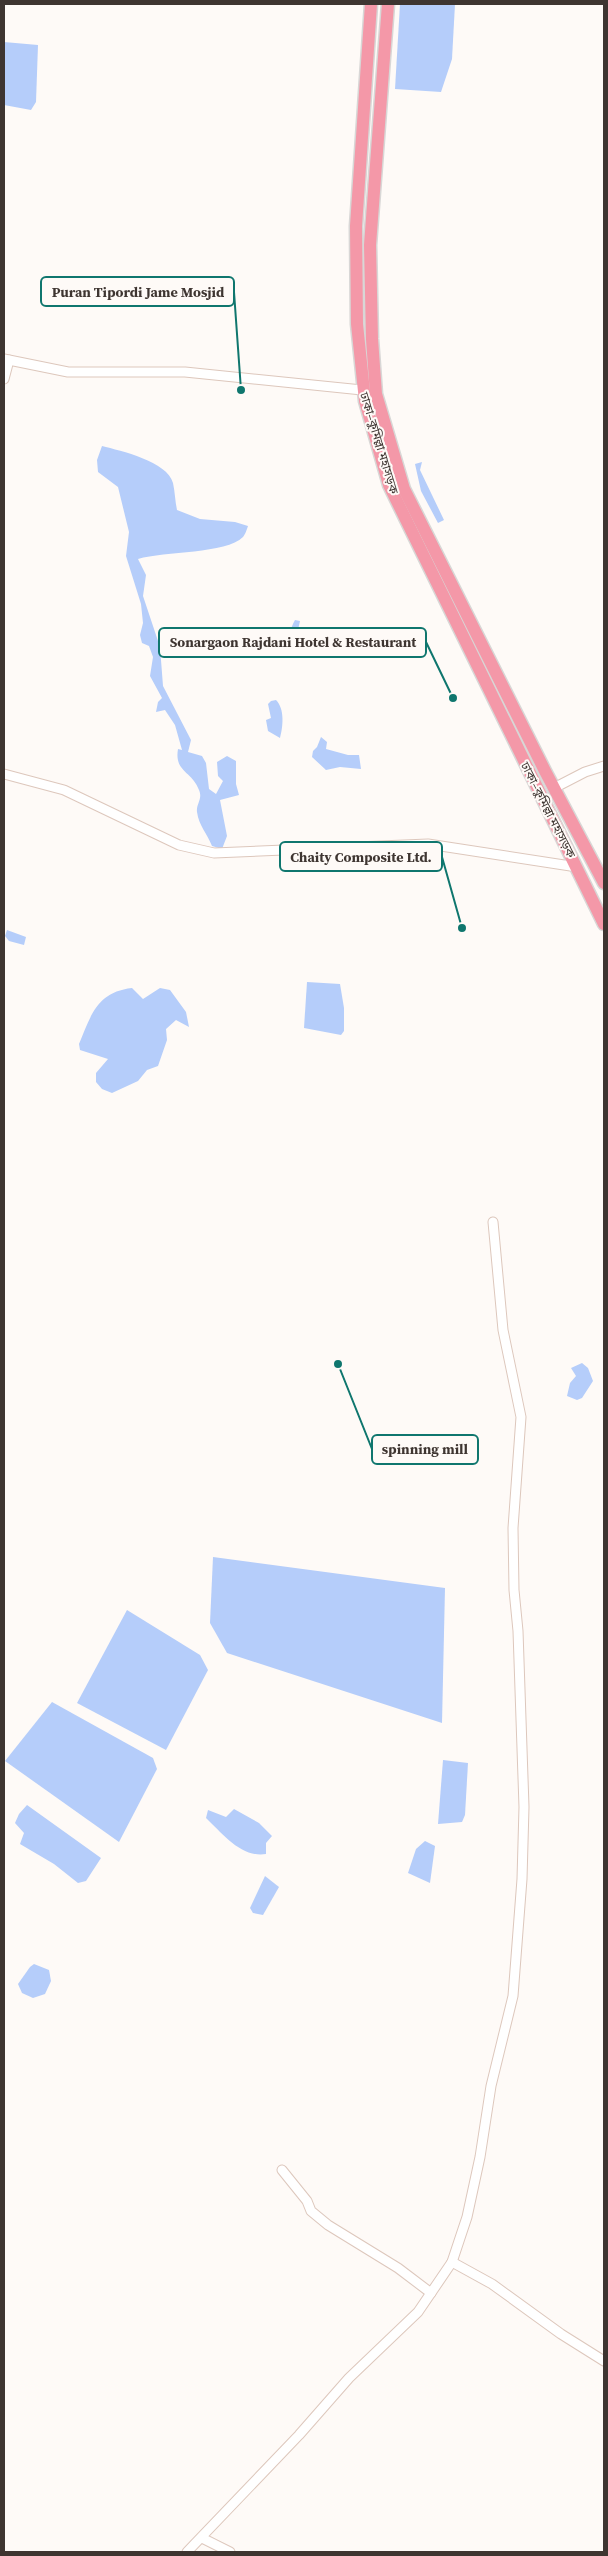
<svg xmlns="http://www.w3.org/2000/svg" width="608" height="2556" viewBox="0 0 608 2556" font-family="'Source Serif 4','Noto Sans Bengali',serif">
  <style>
    .water { fill: #b5cdfa }
    .lines { fill: none; stroke-linecap: round; stroke-linejoin: round }
    .minor-casing { stroke: #ddc7bc; stroke-width: 11 }
    .highway-casing { stroke: #d8d7d6; stroke-width: 15 }
    .minor { stroke: #fff; stroke-width: 9 }
    .highway { stroke: #f498a8; stroke-width: 12 }
    .labels { text-anchor: middle; stroke-width: 4; stroke-linejoin: round; paint-order: stroke }
    .street-label { font-size: 12px; fill: #3e3531; stroke: #fefaf7 }
    .leader { fill: none; stroke: #0f766e; stroke-width: 2 }
    .callout-dot { fill: #0f766e; stroke: #fefaf7; stroke-width: 2 }
    .callout { fill: #fefaf7; stroke: #0f766e; stroke-width: 2 }
    .callout-label { font-size: 14px; text-anchor: middle; font-weight: bold; fill: #3e3531 }
  </style>
  <rect width="100%" height="100%" fill="#fefaf7"/>
  <g class="water">
    <polygon points="400,4 455,4 452,59 441,92 395,89"/>
    <polygon points="4,42 38,45 36,102 31,110 4,105"/>
    <path d="M 102,446 C 121,451 167,461 173,483 C 175,492 175,501 177,510 L 200,519 L 235,522 L 248,526 C 247,529 245,535 243,537 C 226,554 165,551 138,559 L 146,575 L 143,596 L 160,647 L 163,686 L 191,740 L 188,752 L 202,756 L 206,763 L 209,789 L 216,794 L 223,781 L 218,776 L 217,762 L 227,756 L 236,761 L 236,784 L 239,795 L 220,800 L 227,836 L 222,849 L 212,846 C 207,833 199,826 197,812 C 196,804 203,799 199,790 C 192,771 174,772 178,749 L 182,750 L 175,725 L 165,710 L 156,712 L 158,702 L 162,698 L 150,676 L 153,657 L 149,646 L 142,643 L 140,635 L 143,623 L 141,604 L 126,556 L 129,532 L 118,487 L 98,472 L 97,460 Z"/>
    <polygon points="422,462 420,470 444,520 438,523 421,491 415,464"/>
    <path d="M 295,620 L 300,621 L 296,639 L 302,644 L 303,649 L 296,654 L 289,654 C 286,645 290,628 295,620 Z"/>
    <path d="M 276,700 C 285,709 283,727 280,738 L 268,731 L 266,720 L 271,718 L 268,704 L 271,701 Z"/>
    <polygon points="321,737 327,742 326,749 348,755 359,755 361,769 340,767 326,770 312,757 313,751 317,747"/>
    <polygon points="7,930 26,937 24,945 9,941 5,936"/>
    <polygon points="307,982 340,984 344,1008 344,1031 341,1035 304,1028"/>
    <path d="M 132,988 L 143,999 L 160,988 L 170,990 L 186,1012 L 189,1027 L 176,1020 L 166,1029 L 167,1040 L 158,1066 L 147,1070 L 138,1081 L 112,1093 L 102,1089 L 96,1082 L 96,1073 L 108,1059 L 80,1050 L 79,1044 C 91,1015 97,992 132,988 Z"/>
    <polygon points="582,1363 588,1368 593,1381 582,1398 577,1400 567,1396 570,1383 576,1376 571,1368"/>
    <polygon points="213,1557 445,1588 442,1723 227,1653 210,1623"/>
    <polygon points="127,1610 200,1655 208,1670 166,1750 77,1703"/>
    <polygon points="52,1702 153,1758 157,1769 119,1842 5,1761"/>
    <polygon points="443,1760 468,1763 465,1815 462,1822 438,1824"/>
    <polygon points="27,1805 101,1858 86,1881 78,1883 54,1864 20,1844 24,1833 15,1823 19,1814"/>
    <path d="M 234,1809 L 259,1823 L 272,1836 L 266,1843 L 266,1854 C 241,1858 223,1834 206,1818 L 208,1810 L 226,1817 Z"/>
    <polygon points="425,1841 435,1846 430,1883 408,1873 416,1849"/>
    <polygon points="265,1876 279,1887 263,1915 253,1913 250,1908"/>
    <polygon points="34,1964 49,1970 51,1981 45,1994 33,1998 22,1993 18,1984 30,1967"/>
  </g>
  <g class="lines">
    <defs>
      <g id="minor">
        <polyline points="4,359 68,372 185,372 362,390"/>
        <polyline points="4,379 9,360"/>
        <polyline points="4,774 64,790 179,845 214,853 428,844 577,867"/>
        <polyline points="554,788 585,772 604,766"/>
        <polyline points="282,2170 307,2201 311,2211 328,2225 398,2268 431,2293"/>
        <polyline points="452,2262 492,2284 561,2334 604,2361"/>
        <polyline points="202,2538 230,2552"/>
        <polyline points="187,2552 299,2435 349,2378 418,2312 452,2262 467,2217 480,2157 491,2086 513,1996 522,1879 524,1807 518,1631 514,1590 513,1528 521,1417 503,1330 493,1222"/>
      </g>
      <g id="highway">
        <polyline points="371,4 356,226 357,324 365,401 389,485 604,924"/>
        <polyline points="388,4 370,245 372,339 376,394 404,489 545,771 604,883"/>
      </g>
    </defs>
    <use href="#minor" class="minor-casing"/>
    <use href="#highway" class="highway-casing"/>
    <use href="#minor" class="minor"/>
    <use href="#highway" class="highway"/>
  </g>
  <g class="labels">
    <g class="street-label">
      <text transform="translate(379 443) rotate(73)" y="4">ঢাকা–কুমিল্লা মহাসড়ক</text>
      <text transform="translate(548 810) rotate(63)" y="4">ঢাকা–কুমিল্লা মহাসড়ক</text>
    </g>
  </g>
  <path class="leader" d="M241 390L234 292M453 698L426 642M462 928L442 857M338 1364L372 1449"/>
  <g class="callout-dot">
    <circle cx="241" cy="390" r="5"/>
    <circle cx="453" cy="698" r="5"/>
    <circle cx="462" cy="928" r="5"/>
    <circle cx="338" cy="1364" r="5"/>
  </g>
  <g class="callout">
    <rect x="41" y="277" width="193" height="29" rx="5"/>
    <rect x="159" y="628" width="267" height="29" rx="5"/>
    <rect x="280" y="842" width="162" height="29" rx="5"/>
    <rect x="372" y="1435" width="106" height="29" rx="5"/>
  </g>
  <g class="callout-label">
    <text x="138" y="297">Puran Tipordi Jame Mosjid</text>
    <text x="293" y="647">Sonargaon Rajdani Hotel &amp; Restaurant</text>
    <text x="361" y="862">Chaity Composite Ltd.</text>
    <text x="425" y="1454">spinning mill</text>
  </g>
  <rect width="608" height="2556" fill="none" stroke="#3e3531" stroke-width="10"/>
</svg>
